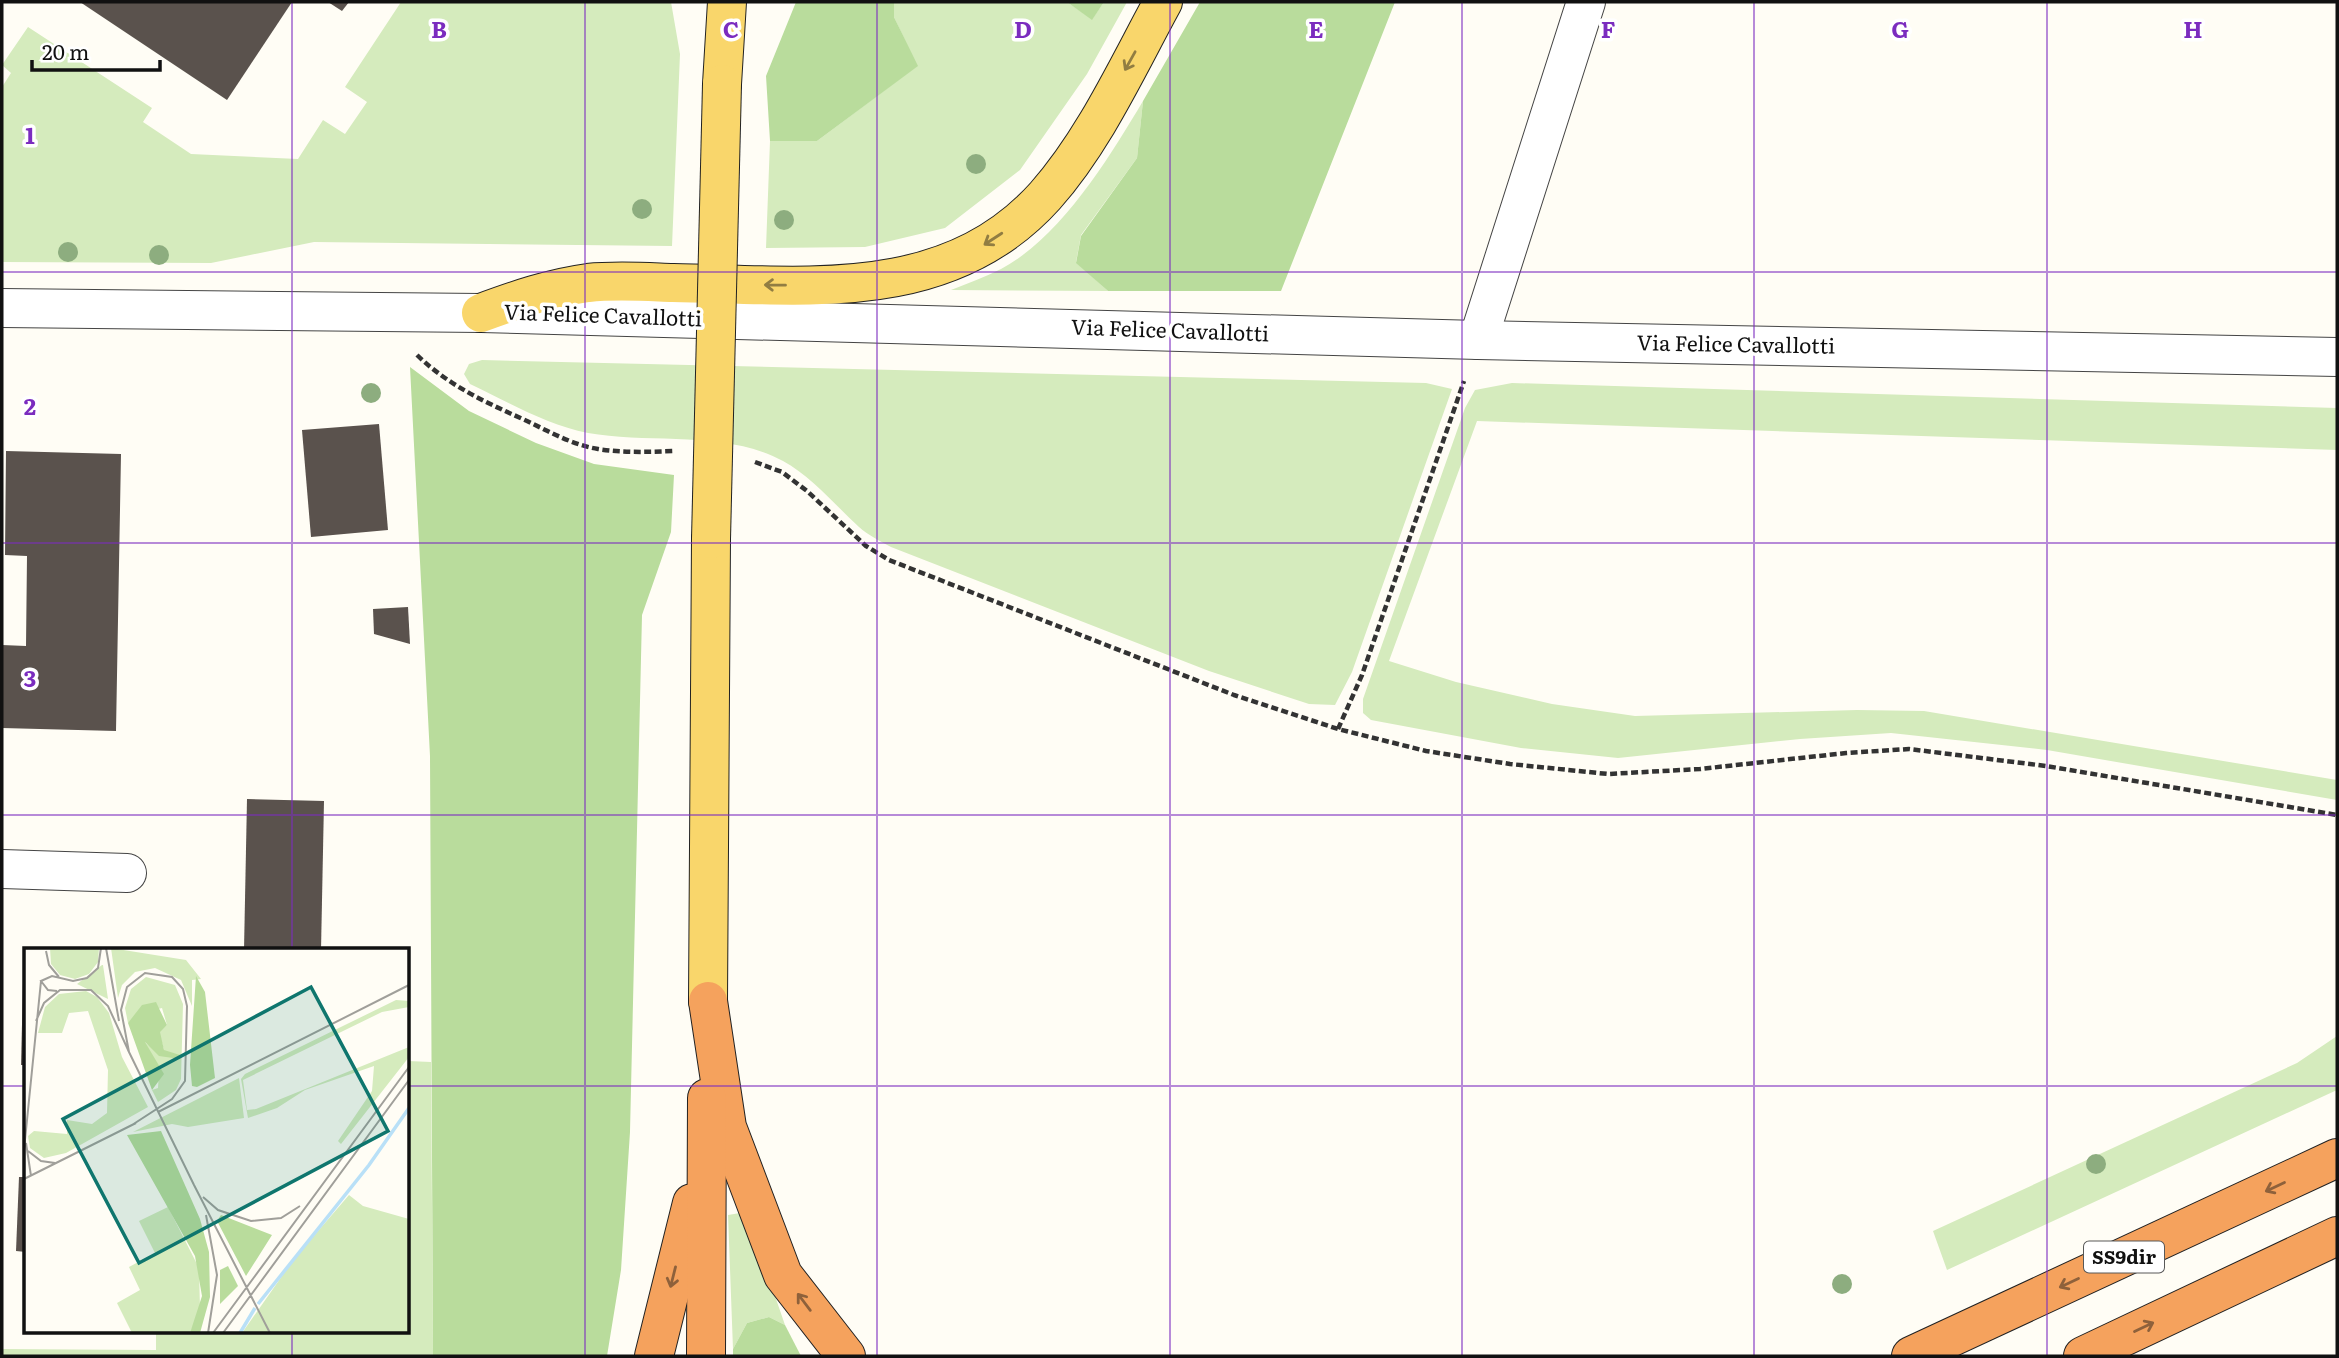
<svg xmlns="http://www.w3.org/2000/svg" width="2339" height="1358" viewBox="0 0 2339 1358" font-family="Literata,serif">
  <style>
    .green { fill: #d5ebbd }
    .forest { fill: #b9dc9c }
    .building { fill: #5a524d }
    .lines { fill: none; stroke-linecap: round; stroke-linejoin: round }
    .minor-casing { stroke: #444; stroke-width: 40 }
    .major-casing { stroke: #222; stroke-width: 40 }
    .highway-casing { stroke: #222; stroke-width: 40 }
    .path { stroke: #333; stroke-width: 4.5; stroke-dasharray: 7 3.5; stroke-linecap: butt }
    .minor { stroke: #fff; stroke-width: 38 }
    .major { stroke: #f9d66b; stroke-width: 38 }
    .highway { stroke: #f5a25d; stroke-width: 38 }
    .major-bridge-casing { stroke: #222; stroke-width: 40; stroke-linecap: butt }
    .major-bridge { stroke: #f9d66b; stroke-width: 38 }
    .tree { fill: #8dad7f }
    .oneway { stroke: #917d42 }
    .oneway2 { stroke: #8e613b }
    .grid { fill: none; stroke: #7b2cbf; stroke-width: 2; stroke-opacity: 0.55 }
    .labels { text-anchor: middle; stroke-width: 7; stroke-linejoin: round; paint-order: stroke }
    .shield { fill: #fff; stroke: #585858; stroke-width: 2 }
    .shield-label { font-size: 19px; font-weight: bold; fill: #111 }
    .street-label { font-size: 21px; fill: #111; stroke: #fff }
    .inset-river { fill: none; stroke: #b9e0f7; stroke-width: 3.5 }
    .inset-road { fill: none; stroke: #a09f9a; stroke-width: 2 }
    .view { fill: #0f766e; fill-opacity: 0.15; stroke: #0f766e; stroke-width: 3.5 }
    .inset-edge { fill: none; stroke: #111; stroke-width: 3.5 }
    .grid-label { font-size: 23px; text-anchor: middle; font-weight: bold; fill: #7b2cbf; stroke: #fff; stroke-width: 7; stroke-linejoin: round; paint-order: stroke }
  </style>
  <rect width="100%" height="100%" fill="#fffdf5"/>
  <g class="green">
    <polygon points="401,2 671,2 680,54 672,246 314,242 211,263 2,262 2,87 11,73 2,65 28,27 152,108 143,122 191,154 298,159 323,120 345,134 367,102 345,87"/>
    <polygon points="894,2 1067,2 1092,19 1104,2 1127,2 1087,74 1020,170 945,228 865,247 766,248 770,141 817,141 917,66 894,17"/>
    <path d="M 1143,101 L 1137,158 L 1081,235 L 1076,262 L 1108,291 L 951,290 C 968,283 985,277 1001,269 C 1061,237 1109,158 1143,101 Z"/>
    <path d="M 482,360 L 1426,383 L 1452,389 L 1352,672 L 1335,705 L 1309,704 L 1209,671 L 891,547 C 880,541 868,535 859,527 C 835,505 812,477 783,461 C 727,430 649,444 588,433 C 547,425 508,402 470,384 L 464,374 L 469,364 Z"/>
    <polygon points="1512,383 2337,408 2337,450 1477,421 1389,661 1456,682 1552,704 1635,716 1857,710 1924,711 2337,780 2337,800 2047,750 1891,733 1800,739 1618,758 1521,748 1371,720 1363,713 1363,699 1465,408 1475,390"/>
    <polygon points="2337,1036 2337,1090 1947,1270 1933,1231 2297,1063"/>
    <polygon points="408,1061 431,1062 433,1356 2,1356 2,1349 156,1350 156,1332 408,1332"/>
    <polygon points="746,1212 785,1325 769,1317 747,1323 733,1349 728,1215"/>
  </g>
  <g class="forest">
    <polygon points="796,2 894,2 894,17 918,66 817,141 770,141 766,76"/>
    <polygon points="1067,2 1104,2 1092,20"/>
    <polygon points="1200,2 1395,2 1281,291 1108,291 1076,263 1081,236 1137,158 1143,101"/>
    <polygon points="410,367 469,411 536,443 594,464 674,475 671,532 642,615 630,1132 621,1270 607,1356 433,1356 430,756"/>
    <polygon points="769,1317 785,1325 801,1356 733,1356 733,1349 747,1323"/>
  </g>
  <g class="building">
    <polygon points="80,2 292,2 227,100"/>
    <polygon points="328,2 349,2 342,11"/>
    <polygon points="379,424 388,530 311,537 302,430"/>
    <polygon points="6,451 121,454 116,731 2,728 2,645 26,646 27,556 5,555"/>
    <polygon points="408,607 410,644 374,634 373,609"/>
    <polygon points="247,799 324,801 321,950 244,950"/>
    <polygon points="23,983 26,983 26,1065 21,1065"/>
    <polygon points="19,1177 26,1177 26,1252 16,1251"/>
  </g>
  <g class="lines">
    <defs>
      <g id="minor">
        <polyline points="2,308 481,313 1478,340 2337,357"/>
        <polyline points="1478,340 1586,2"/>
        <polyline points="2,869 127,873"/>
      </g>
      <g id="major">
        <polyline points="722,84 727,2"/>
        <path d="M 481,313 C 516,300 551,288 588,283 C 616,280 645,282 673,283 C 805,285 947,305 1045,196 C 1094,141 1128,66 1163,2"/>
        <polyline points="708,1001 711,539"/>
      </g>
      <g id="highway">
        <polyline points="708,1001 727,1127 783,1275 846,1356"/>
        <polyline points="654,1356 692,1203"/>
        <polyline points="706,1356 707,1098"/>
        <polyline points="1911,1356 2337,1158"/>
        <polyline points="2083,1356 2337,1236"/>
      </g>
    </defs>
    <use href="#minor" class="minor-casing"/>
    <use href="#major" class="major-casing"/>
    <use href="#highway" class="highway-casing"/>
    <g class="path">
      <path d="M 417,355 C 449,386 487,403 527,421 C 550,432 573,445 598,449 C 623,453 648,452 674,451"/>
      <polyline points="755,462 782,472 807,491 866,546 889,560 1234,695 1338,729 1426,751 1510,764 1608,774 1700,769 1846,753 1909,749 2046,766 2337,815"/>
      <polyline points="1338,729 1362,675 1464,381"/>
    </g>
    <use href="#minor" class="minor"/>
    <use href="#major" class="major"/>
    <use href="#highway" class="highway"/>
    <defs>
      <polyline id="major-bridge" points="711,539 722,84"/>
    </defs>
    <use href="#major-bridge" class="major-bridge-casing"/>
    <use href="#major-bridge" class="major-bridge"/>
  </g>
  <g class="tree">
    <circle cx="976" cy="164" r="10"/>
    <circle cx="642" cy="209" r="10"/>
    <circle cx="784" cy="220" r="10"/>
    <circle cx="68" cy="252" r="10"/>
    <circle cx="159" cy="255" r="10"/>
    <circle cx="371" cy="393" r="10"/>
    <circle cx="2096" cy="1164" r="10"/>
    <circle cx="1842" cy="1284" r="10"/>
  </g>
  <defs><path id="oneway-shaft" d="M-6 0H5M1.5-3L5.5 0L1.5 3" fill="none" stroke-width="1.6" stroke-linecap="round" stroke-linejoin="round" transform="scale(1.75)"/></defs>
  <g class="oneway">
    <use href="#oneway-shaft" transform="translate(1130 61) rotate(119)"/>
    <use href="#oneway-shaft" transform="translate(993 239) rotate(147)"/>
    <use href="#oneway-shaft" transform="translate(775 285) rotate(-179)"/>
  </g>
  <g class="oneway2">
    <use href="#oneway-shaft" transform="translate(2275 1187) rotate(155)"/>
    <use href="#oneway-shaft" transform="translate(673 1277) rotate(104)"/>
    <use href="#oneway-shaft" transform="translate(2069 1283) rotate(155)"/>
    <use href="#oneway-shaft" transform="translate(804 1302) rotate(-127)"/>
    <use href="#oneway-shaft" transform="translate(2144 1327) rotate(-25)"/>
  </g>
  <path class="grid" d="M 292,2 L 292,950M 585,2 L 585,1356M 877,2 L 877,1356M 1170,2 L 1170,1356M 1462,2 L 1462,1356M 1754,2 L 1754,1356M 2047,2 L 2047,1356M 2,272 L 2337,272M 2,543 L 2337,543M 2,815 L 2337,815M 2,1086 L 26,1086M 408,1086 L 2337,1086M 292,1332 L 292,1356"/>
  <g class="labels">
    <rect class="shield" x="2084" y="1241.5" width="80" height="31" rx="5"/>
    <g class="shield-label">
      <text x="2124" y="1264">SS9dir</text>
    </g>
    <g class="street-label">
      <text transform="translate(603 316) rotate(2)" y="7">Via Felice Cavallotti</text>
      <text transform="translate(1170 331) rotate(2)" y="7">Via Felice Cavallotti</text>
      <text transform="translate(1736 345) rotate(1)" y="7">Via Felice Cavallotti</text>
    </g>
  </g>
  <g transform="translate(24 948)">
    <rect width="385" height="385" fill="#fffdf5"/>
    <path d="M 26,0 L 75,0 L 74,14 L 65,26 L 51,31 L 36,27 L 27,16 ZM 87,0 L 162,12 L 177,31 L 168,32 L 168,58 L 157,32 L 131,20 L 111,24 L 98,37 L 94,50 ZM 78,17 L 79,17 L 84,51 L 53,36 ZM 122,29 L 151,37 L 159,56 L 157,131 L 152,142 L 134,154 L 128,142 L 134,140 L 135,122 L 120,94 L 134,104 L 140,102 L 135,84 L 143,77 L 138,60 L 115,66 L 104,75 L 101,60 L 107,41 ZM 62,43 L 73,49 L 85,65 L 98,109 L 124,159 L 42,205 L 20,210 L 6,200 L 4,188 L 10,183 L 43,186 L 43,172 L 68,176 L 83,165 L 84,122 L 64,63 L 45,65 L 38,85 L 14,85 L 21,59 L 35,46 ZM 372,52 L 385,53 L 385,59 L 358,64 L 219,132 L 223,162 L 232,161 L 385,99 L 385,109 L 317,196 L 314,193 L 348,143 L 350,118 L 281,142 L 253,160 L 224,170 L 217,131 L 221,126 ZM 215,130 L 220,170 L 164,179 L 148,176 L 109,184 ZM 325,247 L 339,258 L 385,271 L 385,385 L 218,385 L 270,311 ZM 144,259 L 175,320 L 176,361 L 166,385 L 108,385 L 93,355 L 116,342 L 105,319 L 131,305 L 115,273 Z" fill="#d5ebbd"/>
    <path d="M 172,28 L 181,44 L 191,130 L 173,139 L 168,138 L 166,117 ZM 132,54 L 143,77 L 136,84 L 140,102 L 156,107 L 156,111 L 135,108 L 121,94 L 140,126 L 128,142 L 104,75 L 118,57 ZM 137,183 L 176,271 L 185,304 L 186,349 L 176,385 L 166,385 L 178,348 L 171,308 L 103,187 ZM 197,267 L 248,287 L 222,328 L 193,273 ZM 204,318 L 214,338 L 196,356 L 196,322 Z" fill="#b9dc9c"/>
    <path class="inset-river" d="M 234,356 L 345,217 L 385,160M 216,385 L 231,360"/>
    <path class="inset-road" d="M 82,0 L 95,73M 22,3 L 25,17 L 35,29M 33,43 L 24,42 L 17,33 L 28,28 L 49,33 L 63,30 L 74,20 L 77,0M 12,73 L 20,55 L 36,42 L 67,42 L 84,58 L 105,104M 104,102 L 170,237M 105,104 L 97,62 L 103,39 L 121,25 L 148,29 L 159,41 L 163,58 L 161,133 L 148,151 L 108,177M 134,164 L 385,37M 2,195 L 7,228M 0,202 L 17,33M 4,203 L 17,213 L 31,215M 0,231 L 112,175M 170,237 L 246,385M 179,249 L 194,262 L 227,273 L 257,270 L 276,258M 182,267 L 193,327 L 184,385M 189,385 L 385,119M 199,385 L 385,132"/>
    <path class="view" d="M 287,39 L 364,183 L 115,315 L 39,171 Z"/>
    <rect width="385" height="385" class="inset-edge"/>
  </g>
  <g class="grid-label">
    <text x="439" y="38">B</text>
    <text x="731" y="38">C</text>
    <text x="1023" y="38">D</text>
    <text x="1316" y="38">E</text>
    <text x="1608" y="38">F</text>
    <text x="1900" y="38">G</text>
    <text x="2193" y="38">H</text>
    <text x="30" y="144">1</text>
    <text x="30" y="415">2</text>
    <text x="30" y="687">3</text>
  </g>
  <rect width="2339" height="1358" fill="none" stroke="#111111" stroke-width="7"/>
  <path d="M32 60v10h128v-10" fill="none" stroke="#111111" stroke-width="3.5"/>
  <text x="42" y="60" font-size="21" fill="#111111" stroke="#ffffff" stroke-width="5" paint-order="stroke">20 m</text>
</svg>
